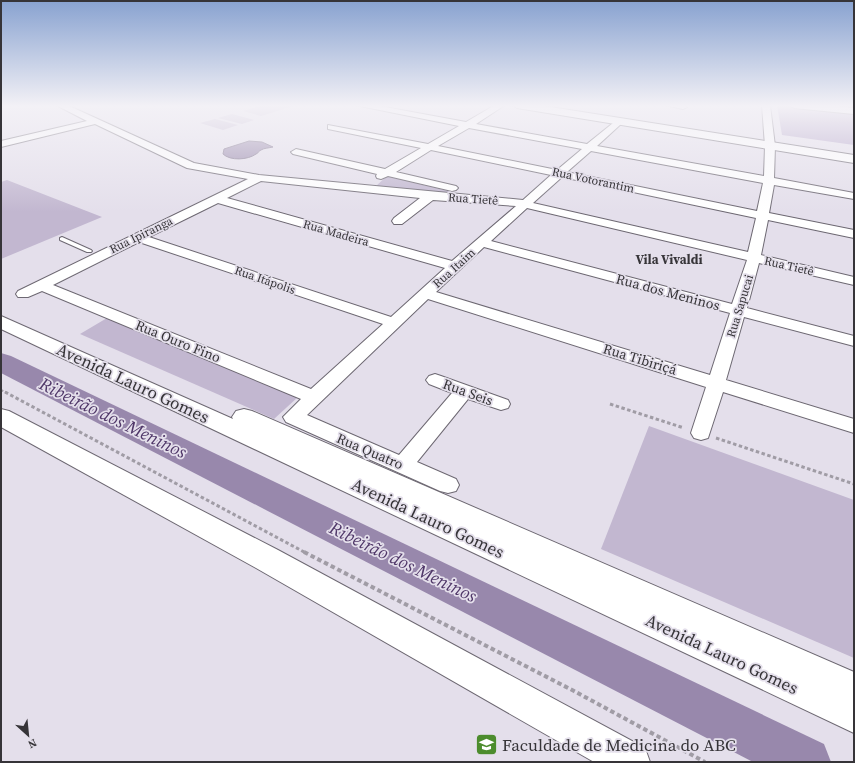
<svg xmlns="http://www.w3.org/2000/svg" width="855" height="763" viewBox="0 0 855 763" font-family="'Source Serif 4',serif">
  <style>
    .green { fill: #c2b7d0 }
    .forest { fill: #b3a3c8 }
    .water { fill: #9888ac; stroke: #7b6f89 }
    .lines { fill: none; stroke-linecap: round; stroke-linejoin: round }
    .river { fill: #9888ac; fill-rule: evenodd }
    .lane-casing { stroke: #6d6872; stroke-width: 2 }
    .street-casing { stroke: #6d6872; stroke-width: 2 }
    .secondary-casing { stroke: #6d6872; stroke-width: 2 }
    .primary-casing { stroke: #6d6872; stroke-width: 2 }
    .path-far2 { stroke: #a09ca5; stroke-width: 2; stroke-dasharray: 2.5 2; stroke-linecap: butt }
    .path-far1 { stroke: #a09ca5; stroke-width: 3; stroke-dasharray: 3.5 2.5; stroke-linecap: butt }
    .path { stroke: #a09ca5; stroke-width: 4; stroke-dasharray: 4.5 3; stroke-linecap: butt }
    .lane { fill: #fff; fill-rule: evenodd }
    .street { fill: #fff; fill-rule: evenodd }
    .secondary { fill: #fff; fill-rule: evenodd }
    .primary { fill: #fff; fill-rule: evenodd }
    .labels { text-anchor: middle; stroke-width: 3.5; stroke-linejoin: round; paint-order: stroke }
    .far-street-label { font-size: 12px; fill: #363438; stroke: #e4dfeb }
    .far-quarter-label { font-size: 13px; font-weight: bold; fill: #363438; stroke: #e4dfeb }
    .street-label { font-size: 14px; fill: #363438; stroke: #e4dfeb }
    .near-street-label { font-size: 17px; fill: #363438; stroke: #e4dfeb }
    .near-poi-label { font-size: 17px; fill: #363438; stroke: #e4dfeb; text-anchor: start }
    .near-water-label { font-size: 18px; font-style: italic; fill: #503869; stroke: #e4dfeb }
  </style>
  <rect width="100%" height="100%" fill="#e4dfeb"/>
  <g class="green">
    <polygon points="263,105 297,105 261,116 243,111"/>
    <polygon points="232,114 254,120 242,124 218,118"/>
    <polygon points="215,119 238,125 223,130 200,123"/>
    <polygon points="387,176 452,192 454,194 376,186"/>
    <polygon points="7,180 102,217 1,259 1,182"/>
    <polygon points="107,318 298,397 274,419 80,334"/>
    <polygon points="649,426 854,500 854,658 601,549"/>
  </g>
  <polygon class="forest" points="777,105 854,114 854,145 782,135"/>
  <path class="water" d="M 249,141 L 262,142 L 273,147 C 269,148 264,148 261,150 C 257,152 260,152 256,154 C 248,160 230,161 223,154 L 224,149 Z"/>
  <g class="lines">
    <polygon class="river" points="1,353 11,356 824,744 831,762 753,762 1,373"/>
    <defs>
      <polygon id="lane" points="62,237 91,250 92,251 91,252 87,252 60,240 60,238"/>
      <g id="street">
        <path d="M 56,105 L 67,105 L 194,163 L 259,175 L 523,200 L 551,175 L 431,150 L 396,172 L 456,186 L 458,188 L 456,190 L 452,191 L 388,176 L 381,179 L 377,178 L 376,176 L 377,174 L 293,154 L 291,152 L 296,149 L 385,169 L 421,148 L 328,129 L 328,125 L 428,144 L 459,126 L 355,105 L 374,105 L 466,122 L 495,105 L 505,105 L 476,124 L 587,144 L 618,119 L 622,122 L 621,124 L 597,146 L 764,176 L 765,146 L 762,105 L 770,105 L 775,146 L 774,178 L 854,193 L 854,199 L 774,185 L 769,213 L 854,230 L 854,238 L 768,220 L 761,255 L 854,277 L 854,285 L 759,263 L 747,308 L 854,336 L 854,346 L 744,317 L 726,380 L 854,419 L 854,433 L 723,392 L 708,438 L 701,440 L 694,438 L 691,433 L 706,387 L 428,299 L 307,415 L 399,455 L 452,393 L 429,384 L 426,380 L 429,376 L 435,374 L 441,376 L 508,400 L 510,404 L 508,408 L 501,410 L 468,399 L 417,462 L 456,479 L 459,485 L 456,491 L 448,493 L 440,491 L 286,422 L 283,417 L 301,399 L 42,291 L 28,297 L 18,297 L 16,294 L 18,291 L 248,179 L 187,168 L 95,124 L 1,147 L 1,141 L 87,121 ZM 469,128 L 582,149 L 557,170 L 438,146 ZM 591,151 L 763,183 L 757,211 L 567,172 ZM 562,177 L 756,218 L 748,252 L 533,203 ZM 261,181 L 420,198 L 394,218 L 392,221 L 394,224 L 402,224 L 433,200 L 516,206 L 452,261 L 227,198 ZM 218,203 L 445,268 L 391,317 L 149,237 ZM 527,208 L 747,260 L 732,304 L 491,241 ZM 139,242 L 383,324 L 311,389 L 53,285 ZM 484,247 L 730,313 L 710,375 L 436,292 Z"/>
        <polygon points="665,105 686,105 687,107 683,109"/>
      </g>
      <g id="secondary">
        <polygon points="512,105 538,105 854,155 854,163 517,108"/>
        <polygon points="1,409 9,411 278,550 645,748 650,762 594,762 256,568 1,427"/>
      </g>
      <g id="primary">
        <polygon points="789,105 827,105 854,108 854,114 794,108"/>
        <polygon points="1,316 233,419 232,417 236,411 244,409 252,411 854,672 854,733 1,329"/>
      </g>
    </defs>
    <use href="#lane" class="lane-casing"/>
    <use href="#street" class="street-casing"/>
    <use href="#secondary" class="secondary-casing"/>
    <use href="#primary" class="primary-casing"/>
    <polyline class="path-far2" points="1,390 7,393"/>
    <g class="path-far1">
      <polyline points="5,392 306,553"/>
      <polyline points="610,404 684,428"/>
      <polyline points="716,438 854,484"/>
    </g>
    <polyline class="path" points="304,552 574,691 705,762"/>
    <use href="#lane" class="lane"/>
    <use href="#street" class="street"/>
    <use href="#secondary" class="secondary"/>
    <use href="#primary" class="primary"/>
  </g>
  <linearGradient id="sky" x2="0" y2="1"><stop stop-color="#88a2d0"/><stop offset="0.5" stop-color="#f3f1f6"/><stop offset="1" stop-color="#f3f1f6" stop-opacity="0"/></linearGradient>
  <rect width="855" height="212" fill="url(#sky)"/>
  <defs>
    <symbol id="university-square" viewBox="-11 -11 22 22"><rect x="-9" y="-9" width="18" height="18" rx="4" fill="#4c8c2d" stroke="#e4dfeb"/><path d="M0-5L7-2L0 1L-7-2ZM-4 1L0 2.5L4 1V4Q0 6-4 4Z" fill="#fff"/></symbol>
  </defs>
  <g fill-rule="evenodd">
    <use href="#university-square" x="474" y="732" width="25" height="25"/>
  </g>
  <g class="labels">
    <g class="far-street-label">
      <text transform="translate(593 180) rotate(12)" y="4">Rua Votorantim</text>
      <text transform="translate(473 199) rotate(4)" y="4">Rua Tietê</text>
      <text transform="translate(336 233) rotate(16)" y="4">Rua Madeira</text>
      <text transform="translate(141 235) rotate(-26)" y="4">Rua Ipiranga</text>
      <text transform="translate(789 266) rotate(13)" y="4">Rua Tietê</text>
      <text transform="translate(454 268) rotate(-42)" y="4">Rua Itaim</text>
      <text transform="translate(265 280) rotate(19)" y="4">Rua Itápolis</text>
      <text transform="translate(740 306) rotate(-73)" y="4">Rua Sapucai</text>
    </g>
    <g class="far-quarter-label">
      <text x="669" y="264">Vila Vivaldi</text>
    </g>
    <g class="street-label">
      <text transform="translate(668 292) rotate(15)" y="5">Rua dos Meninos</text>
      <text transform="translate(178 341) rotate(22)" y="5">Rua Ouro Fino</text>
      <text transform="translate(640 359) rotate(17)" y="5">Rua Tibiriçá</text>
      <text transform="translate(468 392) rotate(20)" y="5">Rua Seis</text>
      <text transform="translate(370 451) rotate(23)" y="5">Rua Quatro</text>
    </g>
    <g class="near-street-label">
      <text transform="translate(133 383) rotate(25)" y="6">Avenida Lauro Gomes</text>
      <text transform="translate(428 518) rotate(25)" y="6">Avenida Lauro Gomes</text>
      <text transform="translate(722 654) rotate(25)" y="6">Avenida Lauro Gomes</text>
    </g>
    <g class="near-poi-label">
      <text x="502" y="751">Faculdade de Medicina do ABC</text>
    </g>
    <g class="near-water-label">
      <text transform="translate(113 418) rotate(26)" y="6">Ribeirão dos Meninos</text>
      <text transform="translate(403 562) rotate(26)" y="6">Ribeirão dos Meninos</text>
    </g>
  </g>
  <rect width="855" height="763" fill="none" stroke="#363438" stroke-width="4"/>
  <g transform="translate(28 735) rotate(153)" stroke="#e4dfeb" stroke-width="3" paint-order="stroke">
  <path d="M0-3L7 15L0 10L-7 15Z" fill="#363438"/>
  <text y="-6" font-size="11" font-weight="bold" text-anchor="middle" fill="#363438">N</text>
  </g>
</svg>
